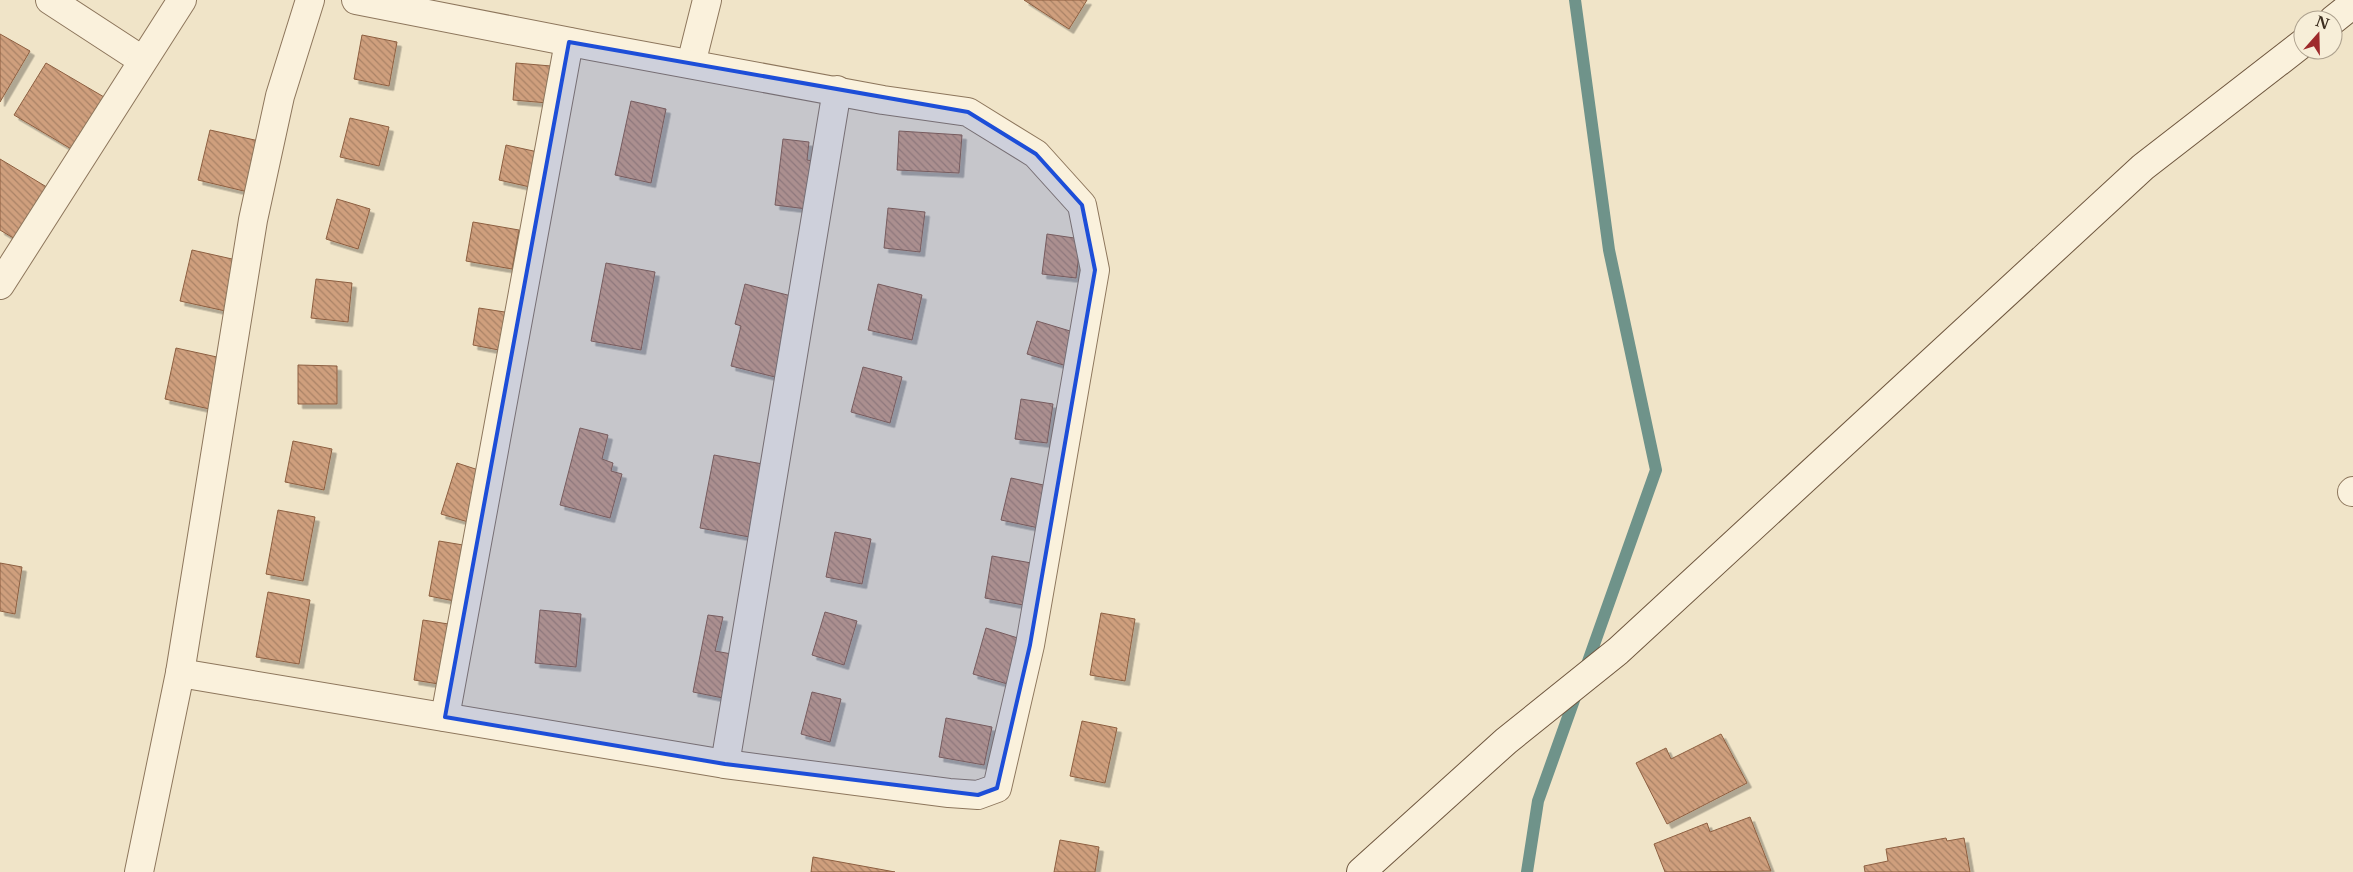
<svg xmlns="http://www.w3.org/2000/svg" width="2353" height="872" viewBox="0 0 2353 872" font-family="'Libre Baskerville',serif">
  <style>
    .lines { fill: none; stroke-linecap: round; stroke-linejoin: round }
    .stream { stroke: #6f938a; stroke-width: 12 }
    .building { fill: url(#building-back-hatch); stroke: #8d5f41; filter: url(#shadow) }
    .street-casing { stroke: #8d765c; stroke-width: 30 }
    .secondary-casing { stroke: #6f573f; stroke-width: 30 }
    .street { stroke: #faf1dc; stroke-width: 28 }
    .secondary { stroke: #faf1dc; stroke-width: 28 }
    .marked { fill: #1d4ed8; fill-opacity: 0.2; stroke: #1d4ed8; stroke-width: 4; stroke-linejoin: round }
  </style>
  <defs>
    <pattern id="building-back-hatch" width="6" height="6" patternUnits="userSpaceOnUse" patternTransform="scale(1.25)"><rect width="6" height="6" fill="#cf9f7d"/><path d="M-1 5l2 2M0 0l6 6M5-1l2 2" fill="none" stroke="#a98266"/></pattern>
    <filter id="shadow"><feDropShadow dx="4.5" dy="4.5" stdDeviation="0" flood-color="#0004"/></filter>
  </defs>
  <rect width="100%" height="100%" fill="#f0e4c8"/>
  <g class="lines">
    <g class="stream">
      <polyline points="1575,0 1609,250 1656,470 1585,670"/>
      <polyline points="1527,872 1538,801 1578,689"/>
    </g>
  </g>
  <g class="building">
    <polygon points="1024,0 1087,0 1069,29"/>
    <polygon points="0,34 30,51 0,102"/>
    <polygon points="362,35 397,42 389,86 354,79"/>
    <polygon points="46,63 104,97 73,150 14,115"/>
    <polygon points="516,63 551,66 548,103 513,100"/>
    <polygon points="631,101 666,109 651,183 615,175"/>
    <polygon points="350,118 389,127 379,166 340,157"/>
    <polygon points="210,130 259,141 248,192 198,180"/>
    <polygon points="899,131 962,135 959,173 897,170"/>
    <polygon points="783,139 809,142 807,160 820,162 815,210 775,205"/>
    <polygon points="506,145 538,152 530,187 499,180"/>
    <polygon points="0,159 50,189 20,242 0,230"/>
    <polygon points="337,199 370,209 358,249 326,239"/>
    <polygon points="888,208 925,212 920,252 884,248"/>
    <polygon points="473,222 519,230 512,269 466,261"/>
    <polygon points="1047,234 1081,239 1076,278 1042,274"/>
    <polygon points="192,250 241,261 230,312 180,301"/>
    <polygon points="606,263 655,272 641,350 591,341"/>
    <polygon points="316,279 352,283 348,322 311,318"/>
    <polygon points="745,284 799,298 779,378 731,366 741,326 735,324"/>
    <polygon points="878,284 922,295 912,340 868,330"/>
    <polygon points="479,308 511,313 504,351 473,345"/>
    <polygon points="1037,321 1080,334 1070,367 1027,354"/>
    <polygon points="176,348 226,359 214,410 165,399"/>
    <polygon points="298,365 337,366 337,404 298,404"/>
    <polygon points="863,367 902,377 890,423 851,412"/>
    <polygon points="1021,399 1053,404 1047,443 1015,439"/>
    <polygon points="580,428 608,435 602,459 613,463 611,471 622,474 610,518 560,505"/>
    <polygon points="293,441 332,449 324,490 285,482"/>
    <polygon points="714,455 768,465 755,538 700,528"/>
    <polygon points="457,463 497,476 482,526 441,514"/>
    <polygon points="1011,478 1048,486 1039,528 1001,520"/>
    <polygon points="278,510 315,517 303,581 266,574"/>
    <polygon points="835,532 871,539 862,584 826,577"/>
    <polygon points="439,541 475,547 465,603 429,596"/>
    <polygon points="992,556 1037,564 1029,606 985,598"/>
    <polygon points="0,563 22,567 15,614 0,611"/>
    <polygon points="268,592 310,600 299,664 256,657"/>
    <polygon points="540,610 581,614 576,667 535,663"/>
    <polygon points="825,612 857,621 844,665 812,655"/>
    <polygon points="1101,613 1135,619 1125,681 1090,675"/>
    <polygon points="708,615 723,617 715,651 737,655 728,699 693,692"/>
    <polygon points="423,620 461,626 451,686 414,680"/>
    <polygon points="986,628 1024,640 1011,685 973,674"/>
    <polygon points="812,692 841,699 830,742 801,734"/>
    <polygon points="946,718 992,727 984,765 939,757"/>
    <polygon points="1082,721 1117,728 1105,783 1070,776"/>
    <polygon points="1721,734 1747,783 1667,824 1636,763 1666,748 1671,759"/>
    <polygon points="1750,817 1771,871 1665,872 1654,844 1707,823 1710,832"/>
    <polygon points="1946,838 1947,841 1964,838 1970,872 1865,872 1864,866 1888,861 1886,849"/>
    <polygon points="1060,840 1099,847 1095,872 1054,872"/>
    <polygon points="813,857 895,872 811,872"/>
  </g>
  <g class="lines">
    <defs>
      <g id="street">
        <polyline points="50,0 142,60"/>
        <polyline points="691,64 707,0"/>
        <polyline points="0,285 182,0"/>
        <polyline points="2352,492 2353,491"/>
        <polyline points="180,673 725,764 949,793 978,795 997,788 1030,645 1095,270 1082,205 1036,154 968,112 883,100 591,46 356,0"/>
        <polyline points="445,717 569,42"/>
        <polyline points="725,764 837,90"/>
        <polyline points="139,872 180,673 253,220 280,96 310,0"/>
      </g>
      <g id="secondary">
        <polyline points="2333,20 2353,4"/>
        <polyline points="1361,872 1506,741 1618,651 2143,167 2303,43"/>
      </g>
    </defs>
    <use href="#street" class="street-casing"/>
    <use href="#secondary" class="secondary-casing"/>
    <use href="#street" class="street"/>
    <use href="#secondary" class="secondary"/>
  </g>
  <path class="marked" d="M 569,42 L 968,112 L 1036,154 L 1082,205 L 1095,270 L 1030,645 L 997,788 L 978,795 L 725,764 L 445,717 Z"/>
  <g transform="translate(2318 35) rotate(20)"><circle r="24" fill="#f7eed8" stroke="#ada18e"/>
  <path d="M0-4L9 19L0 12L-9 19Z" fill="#9e2a2b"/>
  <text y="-8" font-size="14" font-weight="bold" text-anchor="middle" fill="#3d2e20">N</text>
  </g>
</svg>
